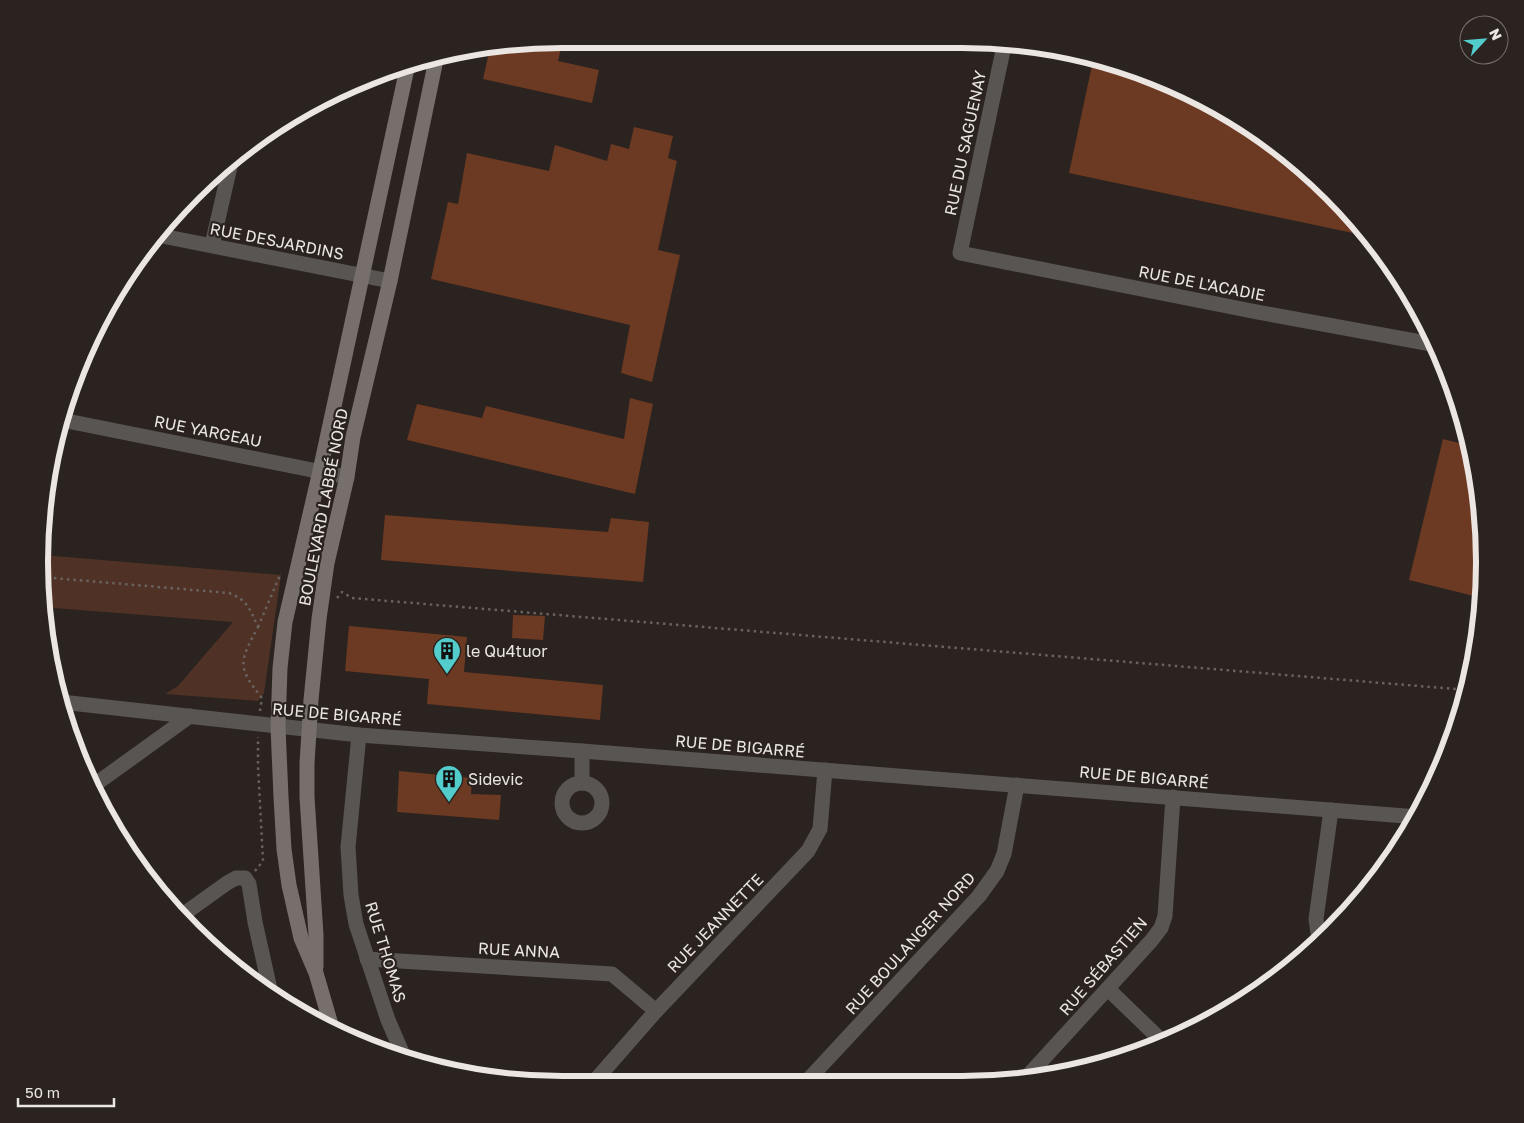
<svg xmlns="http://www.w3.org/2000/svg" width="1524" height="1123" viewBox="0 0 1524 1123" font-family="'Golos Text',sans-serif">
  <style>
    .green { fill: #4f3225 }
    .building { fill: #6c3922 }
    .lines { fill: none; stroke-linecap: round; stroke-linejoin: round }
    .path { stroke: #69625e; stroke-width: 2.5; stroke-dasharray: 2.5 4; stroke-linecap: butt }
    .street { stroke: #595553; stroke-width: 15 }
    .secondary { stroke: #766f6c; stroke-width: 15 }
    .labels { text-anchor: middle; stroke-width: 4.5; stroke-linejoin: round; paint-order: stroke }
    .street-label { font-size: 16px; fill: #ece6e3; stroke: #2b231f }
    .poi-label { font-size: 16px; fill: #ece6e3; stroke: #2b231f; text-anchor: start }
    .rim { fill: none; stroke: #ece6e3; stroke-width: 6 }
  </style>
  <rect width="100%" height="100%" fill="#2b231f"/>
  <polygon class="green" points="43,555 281,575 264,693 258,701 165,694 178,686 233,622 41,607 40,596"/>
  <g class="building">
    <polygon points="563,39 558,61 599,70 592,103 483,79 490,48"/>
    <polygon points="1094,56 1163,79 1253,127 1307,169 1372,237 1069,173"/>
    <polygon points="634,127 673,136 668,158 677,161 658,250 680,255 652,382 621,373 630,325 431,279 448,202 458,204 467,153 549,171 555,145 607,161 611,144 629,149"/>
    <polygon points="630,398 653,404 635,494 407,440 417,404 482,418 486,406 624,439"/>
    <polygon points="1443,439 1471,446 1484,528 1482,598 1409,580"/>
    <polygon points="385,515 608,532 611,518 649,522 643,582 381,560"/>
    <polygon points="513,615 545,616 543,640 512,638"/>
    <polygon points="349,626 467,637 464,672 603,685 600,720 427,704 429,679 345,671"/>
    <polygon points="399,771 472,778 471,794 501,795 499,820 397,812"/>
  </g>
  <g class="lines">
    <g class="path">
      <path d="M 41,577 L 229,593 C 248,600 250,610 258,627 C 240,661 236,666 262,698 L 266,699"/>
      <polyline points="337,598 342,592 352,598 1467,690"/>
      <polyline points="258,627 281,573"/>
      <polyline points="260,711 262,698"/>
      <polyline points="255,871 263,861 258,766 258,737"/>
    </g>
    <g class="street">
      <polyline points="1005,41 960,253 1257,312 1437,345"/>
      <polyline points="157,235 390,281"/>
      <polyline points="212,245 232,158"/>
      <polyline points="62,420 347,477"/>
      <polyline points="61,702 359,735 582,751 1418,817"/>
      <polyline points="359,735 348,847 351,895 356,924 388,1020 404,1057"/>
      <polyline points="582,783 582,751"/>
      <circle cx="582" cy="803" r="20"/>
      <polyline points="93,786 190,716"/>
      <polyline points="181,916 227,883 236,878 245,878 249,884 255,922 271,994"/>
      <polyline points="1319,940 1316,919 1331,810"/>
      <polyline points="367,959 612,974 656,1011"/>
      <polyline points="1108,989 1164,1043"/>
      <polyline points="1024,1080 1151,941 1161,928 1165,916 1173,797"/>
      <polyline points="807,1081 979,896 997,871 1004,854 1017,785"/>
      <polyline points="593,1083 656,1011 808,851 820,829 825,770"/>
    </g>
    <g class="secondary">
      <polyline points="316,967 316,935 307,797 307,763 311,700 319,619 327,563 347,477 353,437 390,281 437,55"/>
      <polyline points="332,1028 316,973 301,938 289,885 284,849 281,797 278,727 280,668 285,622 320,471 408,64"/>
    </g>
  </g>
  <defs>
    <symbol id="building-pin" viewBox="-11 -11 22 30"><path d="M0 17L-7.5 6A9.5 9.5 0 1 1 7.5 6Z" fill="#52cdcc" stroke="#2b231f"/><path d="M-4-6H4V6H1V3H-1V6H-4ZM-2.5-4.3h1.7v1.8h-1.7ZM.8-4.3h1.7v1.8H.8ZM-2.5-1h1.7V.8h-1.7ZM.8-1h1.7V.8H.8Z" fill="#111"/></symbol>
  </defs>
  <g fill-rule="evenodd">
    <use href="#building-pin" x="431" y="635" width="32" height="43"/>
    <use href="#building-pin" x="433" y="763" width="32" height="43"/>
  </g>
  <g class="labels">
    <g class="street-label">
      <text transform="translate(965 143) rotate(-78)" y="6">RUE DU SAGUENAY</text>
      <text transform="translate(277 241) rotate(11)" y="6">RUE DESJARDINS</text>
      <text transform="translate(1202 283) rotate(11)" y="6">RUE DE L'ACADIE</text>
      <text transform="translate(208 431) rotate(11)" y="6">RUE YARGEAU</text>
      <text transform="translate(323 507) rotate(-79)" y="6">BOULEVARD LABBÉ NORD</text>
      <text transform="translate(337 714) rotate(5)" y="6">RUE DE BIGARRÉ</text>
      <text transform="translate(740 746) rotate(5)" y="6">RUE DE BIGARRÉ</text>
      <text transform="translate(1144 777) rotate(5)" y="6">RUE DE BIGARRÉ</text>
      <text transform="translate(715 923) rotate(-46)" y="6">RUE JEANNETTE</text>
      <text transform="translate(910 943) rotate(-48)" y="6">RUE BOULANGER NORD</text>
      <text transform="translate(519 950) rotate(3)" y="6">RUE ANNA</text>
      <text transform="translate(386 952) rotate(73)" y="6">RUE THOMAS</text>
      <text transform="translate(1103 966) rotate(-49)" y="6">RUE SÉBASTIEN</text>
    </g>
    <g class="poi-label">
      <text x="466" y="657">le Qu4tuor</text>
      <text x="468" y="785">Sidevic</text>
    </g>
  </g>
  <path d="M0 0H1524V1123H0ZM562 48H962A514 514 0 0 1 1476 562V562A514 514 0 0 1 962 1076H562A514 514 0 0 1 48 562V562A514 514 0 0 1 562 48Z" fill="#2b231f" fill-rule="evenodd"/>
  <path class="rim" d="M562 48H962A514 514 0 0 1 1476 562V562A514 514 0 0 1 962 1076H562A514 514 0 0 1 48 562V562A514 514 0 0 1 562 48Z"/>
  <g transform="translate(1484 40) rotate(64)"><circle r="24" fill="#2b231f" stroke="#78716d"/>
  <path d="M0-4L9 19L0 12L-9 19Z" fill="#52cdcc"/>
  <text y="-8" font-size="14" font-weight="bold" text-anchor="middle" fill="#ece6e3">N</text>
  </g>
  <path d="M18 1098v8h96v-8" fill="none" stroke="#ece6e3" stroke-width="2.5"/>
  <text x="25" y="1098" font-size="15" fill="#ece6e3" stroke="#2b231f" stroke-width="4" paint-order="stroke">50 m</text>
</svg>
